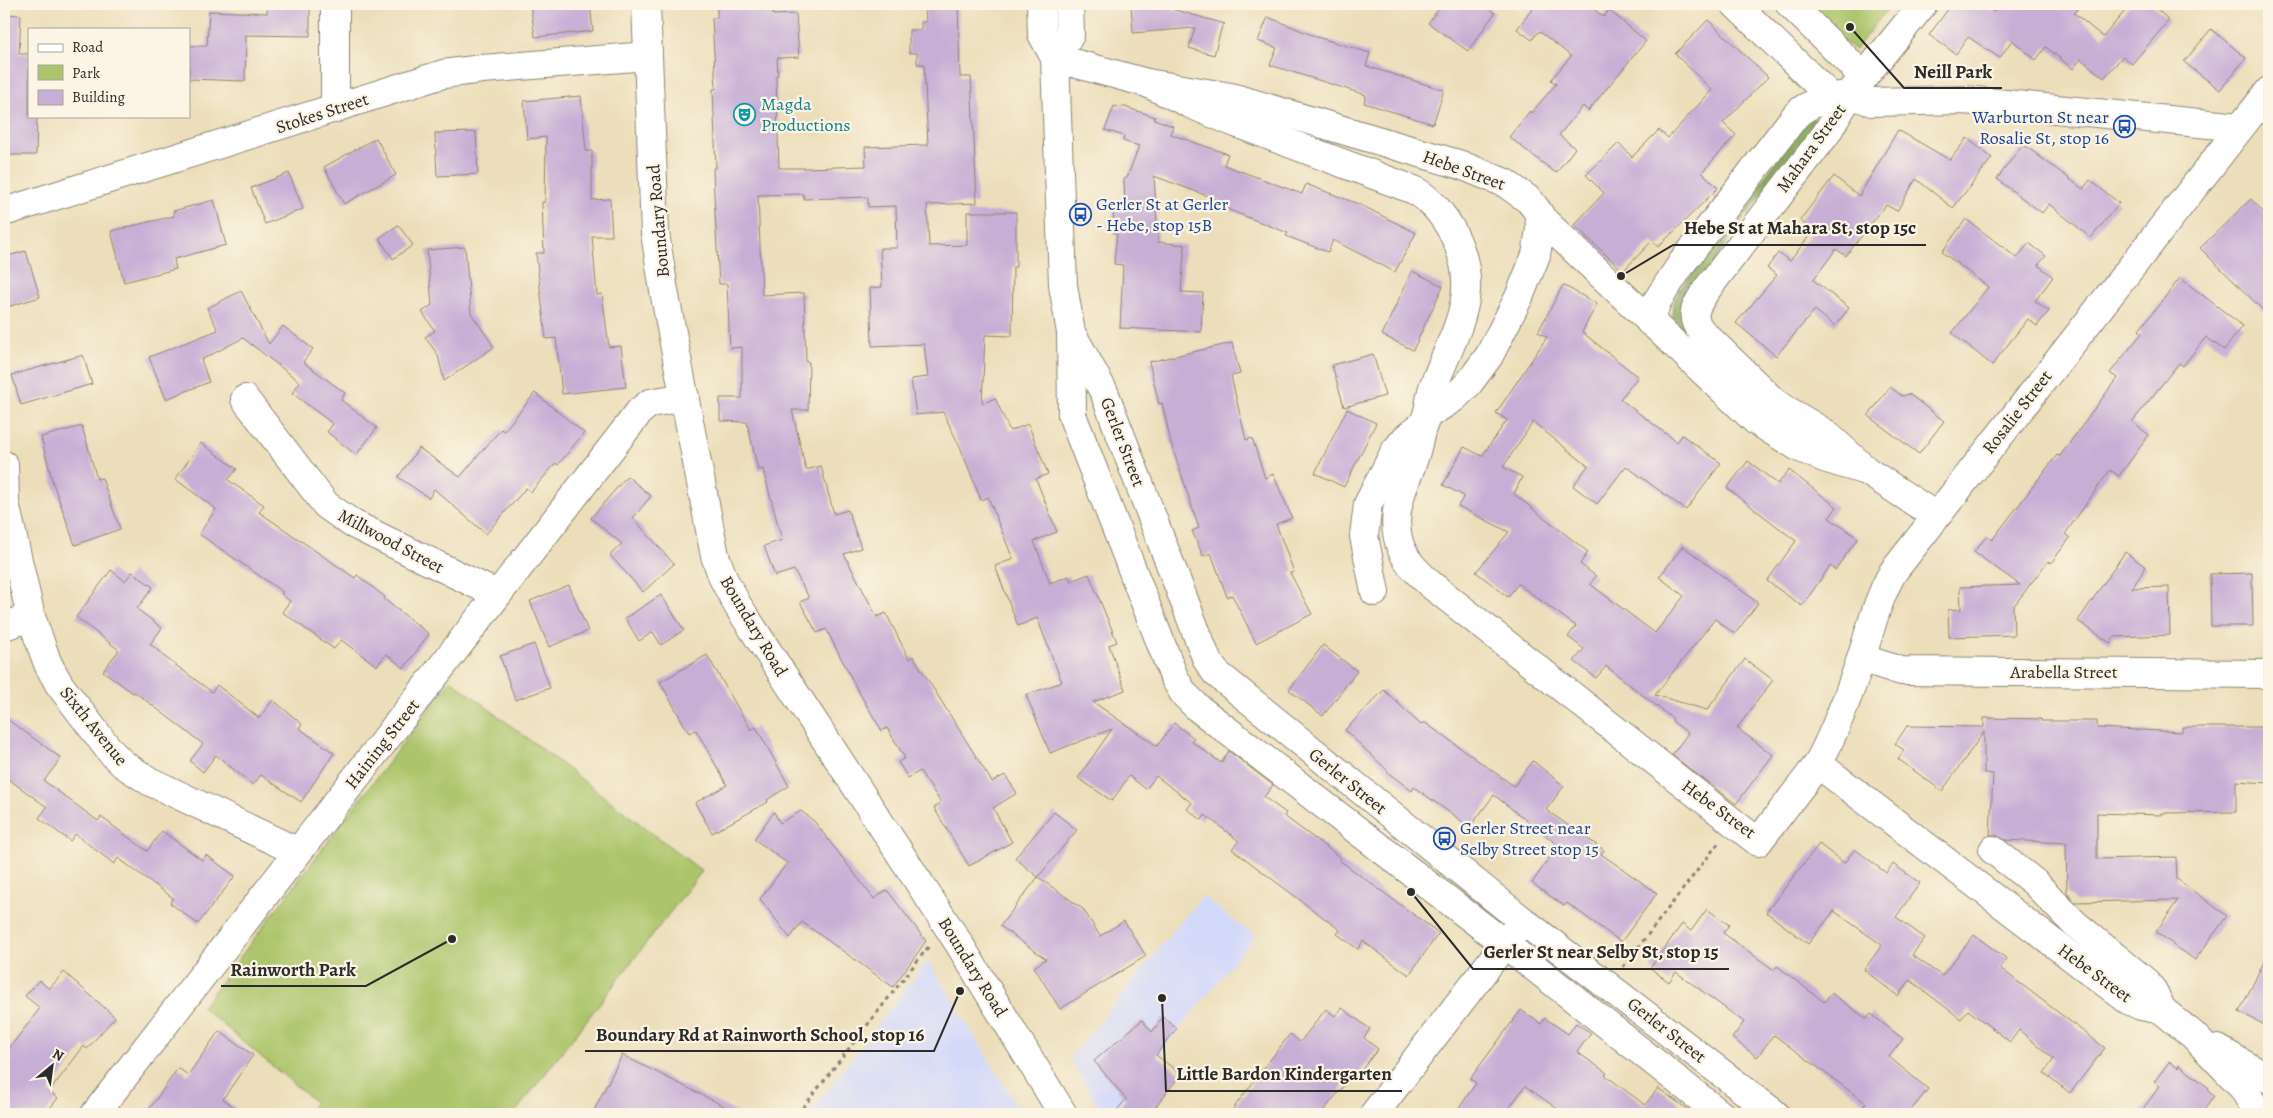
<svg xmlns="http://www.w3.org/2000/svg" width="2273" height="1118" viewBox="0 0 2273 1118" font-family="Alegreya,serif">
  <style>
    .built { fill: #d3d9f9 }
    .green { fill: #acc56b; stroke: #6c784b }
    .forest { fill: #89aa5f; stroke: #5a6a45 }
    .building { fill: #c6aed5 }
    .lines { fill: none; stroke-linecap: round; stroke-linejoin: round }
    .minor-casing { stroke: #8c8472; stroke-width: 30 }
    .major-casing { stroke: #8c8472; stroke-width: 30 }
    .path { stroke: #8c8472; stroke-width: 3; stroke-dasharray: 4 4; stroke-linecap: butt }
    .minor { stroke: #fff; stroke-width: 28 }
    .major { stroke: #fff; stroke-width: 28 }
    .labels { text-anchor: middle; stroke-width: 4.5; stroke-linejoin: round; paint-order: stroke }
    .culture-label { font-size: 18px; fill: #0d838f; stroke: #fcf5e5; text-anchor: start }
    .street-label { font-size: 18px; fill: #2b2b2b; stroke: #fcf5e5 }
    .transit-label { font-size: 18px; fill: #164399; stroke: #fcf5e5; text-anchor: start }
    .leader { fill: none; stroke: #2b2b2b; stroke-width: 2 }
    .callout-dot { fill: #2b2b2b; stroke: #fcf5e5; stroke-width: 2 }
    .callout-label { font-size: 19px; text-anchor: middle; font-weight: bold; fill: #2b2b2b; stroke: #fcf5e5; stroke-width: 4.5; stroke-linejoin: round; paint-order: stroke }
  </style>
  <rect width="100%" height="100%" fill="#fcf5e5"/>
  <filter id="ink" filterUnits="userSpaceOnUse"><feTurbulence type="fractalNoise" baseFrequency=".02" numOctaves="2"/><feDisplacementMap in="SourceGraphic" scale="10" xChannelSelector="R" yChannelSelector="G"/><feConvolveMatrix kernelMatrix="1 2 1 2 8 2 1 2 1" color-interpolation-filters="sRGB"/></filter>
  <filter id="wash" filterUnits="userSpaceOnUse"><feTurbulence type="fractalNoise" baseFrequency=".0096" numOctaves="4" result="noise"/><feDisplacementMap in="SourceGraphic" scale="20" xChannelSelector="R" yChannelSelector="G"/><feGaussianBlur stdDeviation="1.12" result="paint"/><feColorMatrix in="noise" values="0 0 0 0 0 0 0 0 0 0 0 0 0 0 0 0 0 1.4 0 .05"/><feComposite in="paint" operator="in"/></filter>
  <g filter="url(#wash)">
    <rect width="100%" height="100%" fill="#ecdeba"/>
    <g class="built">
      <polygon points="1202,896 1255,936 1111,1114 1103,1114 1070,1059"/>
      <polygon points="928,960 1022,1114 809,1114"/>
    </g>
    <g class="green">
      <polygon points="1797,4 1891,4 1855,50"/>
      <polygon points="451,680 702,871 514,1114 307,1114 315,1102 202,1007"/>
    </g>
    <path class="forest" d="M 1810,117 L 1816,120 L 1816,127 L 1735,229 L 1686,308 L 1815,435 L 1676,331 C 1670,315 1671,305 1679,290 Z"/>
    <g id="blocks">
      <g class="building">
        <polygon points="267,4 310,4 310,36 246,35 245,81 189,79 189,46 207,46 209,11 267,13"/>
        <polygon points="530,4 590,4 593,31 535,37"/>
        <polygon points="717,4 773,4 773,15 796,14 799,57 777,58 778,75 776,75 779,168 807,168 866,166 865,147 928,145 924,64 917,64 917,53 909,53 909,30 921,30 921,22 926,22 925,4 958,4 960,77 971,77 977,203 927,205 929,246 967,245 967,212 1016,212 1016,267 1013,267 1012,336 985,335 982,404 995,398 1010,431 1028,424 1048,474 1036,479 1057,532 1034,541 1050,583 1069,576 1071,581 1089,574 1117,642 1109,645 1125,690 1093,702 1157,746 1174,723 1194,738 1191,741 1221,763 1229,751 1273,785 1264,797 1286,813 1284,816 1341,858 1339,860 1439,933 1409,975 1363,941 1358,949 1337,934 1340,930 1232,849 1239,841 1205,815 1202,820 1187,809 1192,803 1156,776 1146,789 1129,776 1112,801 1078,778 1112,729 1050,753 1026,695 1062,682 1037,618 1018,626 995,566 1013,559 988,497 981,500 961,449 943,412 916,415 911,379 928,377 924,344 872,346 870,288 882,287 880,248 897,248 896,206 868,207 868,197 804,199 803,194 758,195 762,295 804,293 806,362 809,362 808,410 792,410 806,470 821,466 834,514 848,510 861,548 844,554 877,617 886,613 909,659 913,656 992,782 1005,775 1017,793 993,808 1012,842 969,866 934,808 941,803 920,771 908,778 898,762 905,758 887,728 882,731 857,689 826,629 817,633 800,602 809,598 794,570 775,576 764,546 782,540 763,469 758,470 747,422 720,421 720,398 742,398 742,347 730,348 727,284 719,284 714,195 713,168 716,168 713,89 716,89 712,18 717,18"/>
        <polygon points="1131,4 1171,4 1172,9 1225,24 1222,26 1214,55 1189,48 1195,28 1133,33"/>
        <polygon points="1442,4 1483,4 1495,13 1468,51 1428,23"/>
        <polygon points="1536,4 1587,4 1604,17 1609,10 1646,41 1588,111 1583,106 1559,135 1575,148 1556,173 1509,137 1530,111 1531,113 1556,84 1551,80 1571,56 1539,31 1532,40 1517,29"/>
        <polygon points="1952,4 1982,4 1994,12 1999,4 2082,4 2074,13 2103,37 2131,4 2151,4 2169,20 2132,64 2123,56 2104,78 2081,59 2073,69 2046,47 2036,60 2012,40 2000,58 1968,37 1956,54 1929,35"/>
        <polygon points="4,14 21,15 19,54 29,54 29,116 37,116 36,155 4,155"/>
        <polygon points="1268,17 1317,37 1370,53 1366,66 1444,90 1433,124 1364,103 1366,95 1270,65 1277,48 1258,41"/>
        <polygon points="1708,20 1768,77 1723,123 1736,135 1702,172 1718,188 1658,247 1652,241 1623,271 1574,225 1604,193 1586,175 1619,143 1632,157 1659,130 1668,138 1712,90 1675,54"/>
        <polygon points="2211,29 2246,58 2220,90 2184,62"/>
        <polygon points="581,96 586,151 592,151 592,200 610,199 612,236 592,236 597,295 602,294 609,347 621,346 626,387 562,394 556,338 546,339 536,253 544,253 542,202 545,202 546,137 527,139 524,101"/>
        <polygon points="1114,106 1121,108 1122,106 1155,117 1154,119 1173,126 1170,134 1228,154 1224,165 1302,194 1306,184 1361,205 1416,233 1395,272 1333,240 1328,252 1286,236 1288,233 1219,206 1221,201 1154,176 1158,242 1185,245 1181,292 1203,293 1201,332 1120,328 1123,265 1114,264 1117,233 1114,233 1113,209 1125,209 1124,179 1127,178 1139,146 1123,141 1124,136 1105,130"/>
        <polygon points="1898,130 1950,160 1967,138 1992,158 1953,208 1916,179 1897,211 1886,205 1846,256 1836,249 1813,280 1849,308 1835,326 1815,310 1776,356 1736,323 1777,275 1767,268 1778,253 1790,261 1813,231 1800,220 1834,176 1859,196"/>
        <polygon points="476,132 478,174 437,176 435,133"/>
        <polygon points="376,138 396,175 344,204 324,167"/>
        <polygon points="2023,144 2083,189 2090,180 2119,203 2091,238 2049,204 2042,213 1997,179"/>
        <polygon points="289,173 303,209 265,224 251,188"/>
        <polygon points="2251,199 2269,218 2269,316 2200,248"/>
        <polygon points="214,200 226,245 174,259 176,269 124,282 111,231 174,216 173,211"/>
        <polygon points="1966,219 2017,258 2029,243 2046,256 2038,265 2053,277 2035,301 2049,311 2037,326 2028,319 1992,365 1952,333 1988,287 1942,252"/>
        <polygon points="398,225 413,245 393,259 379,238"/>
        <polygon points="465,247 471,313 494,347 444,381 438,355 425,337 435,331 422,312 432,305 427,250"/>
        <polygon points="26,251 40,297 4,308 4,257"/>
        <polygon points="1412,271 1443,286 1413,350 1382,335"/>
        <polygon points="2180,278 2243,326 2224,350 2206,337 2183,366 2179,363 2132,422 2149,435 2119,476 2110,470 2065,534 2070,538 2051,563 2048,561 2013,607 2014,635 1949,637 1948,610 1961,609 1960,587 2020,585 1974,552 1987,536 1992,540 2057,455 2060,456 2117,378 2110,373 2142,333 2139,330"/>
        <polygon points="1563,285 1597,304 1582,332 1638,377 1620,399 1677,442 1682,435 1721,463 1686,510 1626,466 1597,504 1573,486 1588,466 1533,422 1503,467 1522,477 1514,494 1588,552 1580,564 1596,576 1590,584 1655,633 1684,596 1659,577 1683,546 1758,603 1735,634 1715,619 1655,695 1707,710 1745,659 1773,680 1737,728 1773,755 1736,804 1672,755 1688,733 1672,721 1673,719 1606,666 1596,678 1574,661 1584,649 1568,637 1576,626 1518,584 1508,597 1476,572 1509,532 1458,506 1464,496 1443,485 1464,447 1482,456 1507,420 1496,413 1547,337 1538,332"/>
        <polygon points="241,291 269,344 283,326 313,349 303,362 345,393 341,400 377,428 356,455 327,432 333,424 292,393 300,382 243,338 201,360 209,382 166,399 149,357 218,330 207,308"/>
        <polygon points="1232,343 1240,374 1231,376 1246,440 1252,438 1265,478 1273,474 1292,518 1276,524 1294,572 1290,573 1312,614 1256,643 1232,595 1227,597 1211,553 1203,556 1192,531 1199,528 1171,443 1162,403 1159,404 1149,362"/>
        <polygon points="1373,354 1385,396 1344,407 1332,365"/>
        <polygon points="83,355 92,384 21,405 12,375"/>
        <polygon points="1890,387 1902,396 1909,394 1944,421 1919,454 1868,416"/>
        <polygon points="535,393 584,433 558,465 556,463 531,492 526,488 486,534 434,489 429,498 398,477 419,448 460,477 501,429 504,431"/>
        <polygon points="1347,409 1376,423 1344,487 1315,473"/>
        <polygon points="82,426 97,479 102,478 120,529 75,545 53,483 41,437"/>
        <polygon points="201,443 237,469 228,480 264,505 259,512 355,578 357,575 385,597 384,599 429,634 404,668 386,654 377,666 341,640 334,649 282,612 290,601 281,594 283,592 199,534 216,509 175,479"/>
        <polygon points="1748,461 1778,484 1789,470 1837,507 1829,518 1858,538 1835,570 1830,566 1802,606 1767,581 1796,541 1727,488"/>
        <polygon points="627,476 651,496 633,518 674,564 643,592 610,555 622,544 591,518"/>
        <polygon points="2125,552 2146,567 2132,588 2169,587 2170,635 2114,637 2110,643 2078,621"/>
        <polygon points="111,570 125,581 132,572 153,587 137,609 162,628 150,644 163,654 162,655 212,692 217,685 259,718 273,700 302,724 299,728 334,753 301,802 261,775 253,785 216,755 203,772 190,761 203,744 135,692 133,693 103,671 119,650 76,617"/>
        <polygon points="2252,573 2253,626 2211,626 2210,574"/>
        <polygon points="569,585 588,631 549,647 530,601"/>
        <polygon points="661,595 684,630 661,645 653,632 639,641 625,618"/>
        <polygon points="534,644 550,688 515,700 500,656"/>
        <polygon points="1323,645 1357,671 1323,716 1289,690"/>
        <polygon points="707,655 751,730 756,727 789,786 767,800 768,802 712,833 695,803 727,785 696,730 689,733 660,682"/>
        <polygon points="1384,690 1421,725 1424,722 1514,786 1533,761 1564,786 1546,810 1604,850 1601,854 1657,893 1621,942 1567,903 1564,906 1532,883 1558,845 1494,795 1470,827 1414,787 1412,791 1387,772 1388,771 1345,730"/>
        <polygon points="4,717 61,758 44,781 98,821 101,817 147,851 162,831 202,860 206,855 235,876 198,924 170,903 173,898 118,858 114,864 75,834 70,841 39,818 47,807 4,776"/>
        <polygon points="1984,718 2041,719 2041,721 2097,721 2097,728 2182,732 2182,727 2269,727 2269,783 2236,781 2236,812 2162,813 2162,815 2097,813 2097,859 2176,857 2177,879 2227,916 2195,960 2156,932 2178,900 2075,902 2067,893 2066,843 2005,840 1996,835 1990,835 1993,774 1984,773 1984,732 1942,791 1898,759 1904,750 1895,744 1907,726 1984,727"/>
        <polygon points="801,811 814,821 874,899 887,890 926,941 893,987 802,922 790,938 760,899 787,863 754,839 774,812 780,823"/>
        <polygon points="1054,812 1077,830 1038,877 1015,858"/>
        <polygon points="1819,844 1844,863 1855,849 1886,873 1893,864 1920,883 1896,917 1925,938 1912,955 1942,976 1974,935 2007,959 2000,968 2105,1048 2070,1093 2044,1073 2054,1059 2019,1030 2010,1042 1968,1010 1961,1019 1910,980 1898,996 1864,970 1882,945 1834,911 1808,944 1766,912"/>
        <polygon points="1038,877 1083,909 1100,936 1124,921 1146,956 1060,1009 1034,967 1046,959 1000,926"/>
        <polygon points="1707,909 1729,925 1723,933 1774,970 1777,966 1824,1002 1831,993 1867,1019 1871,1014 1903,1039 1889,1057 1928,1089 1908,1114 1856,1114 1866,1103 1774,1035 1757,1057 1732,1038 1744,1022 1676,972 1669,982 1650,968 1682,924 1691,931"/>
        <polygon points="2269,952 2269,1027 2239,1012"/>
        <polygon points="64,972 115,1017 87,1049 84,1046 49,1092 58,1098 45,1114 4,1114 4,1055 40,1008 25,996 39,980 49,989"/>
        <polygon points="1342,1008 1370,1029 1364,1038 1378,1049 1356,1077 1353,1074 1321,1114 1229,1114 1290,1034 1300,1042 1326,1009 1335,1016"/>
        <polygon points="1521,1010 1541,1024 1545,1018 1568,1034 1576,1023 1591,1033 1577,1052 1607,1073 1605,1075 1645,1105 1658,1088 1694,1114 1565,1114 1525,1086 1505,1114 1455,1114 1476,1083 1470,1079"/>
        <polygon points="1163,1017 1177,1028 1156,1055 1181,1074 1150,1114 1114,1114 1126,1099 1094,1061 1142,1020 1152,1032"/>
        <polygon points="219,1031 253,1055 223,1099 244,1114 146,1114 178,1068 188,1075"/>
        <polygon points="622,1055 740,1114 592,1114"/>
        <polygon points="2169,1062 2178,1068 2179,1065 2209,1088 2208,1091 2214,1096 2202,1113 2194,1108 2190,1114 2139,1114 2160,1086 2154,1082"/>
      </g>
    </g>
  </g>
  <g filter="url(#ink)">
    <use href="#blocks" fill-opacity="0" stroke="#8c8472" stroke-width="1"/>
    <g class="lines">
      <defs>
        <g id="minor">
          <polyline points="335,4 335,109"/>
          <polyline points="1041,4 1042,34 1055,58 1063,285 1071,333 1072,415 1174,677 1184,694 1198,708 1505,944 1720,1114"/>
          <polyline points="1735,4 1832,98"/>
          <polyline points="1790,4 1864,77"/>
          <path d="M 1923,4 L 1850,94 L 1826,134 L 1707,289 C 1697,304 1688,315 1701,331 L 1775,403 L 1825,433 L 1867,471 L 1936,516"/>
          <polyline points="1055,58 1147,83 1231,97 1461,165 1505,183 1529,200 1539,213 1540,229 1536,255 1519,297 1489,356 1469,383 1454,398 1427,415"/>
          <polyline points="1055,58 1070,35 1069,4"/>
          <path d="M 1147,83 L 1190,104 L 1238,124 L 1414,190 C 1432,200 1442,214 1452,231 C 1484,292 1455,329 1434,385 C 1430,395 1430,405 1427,415 C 1426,418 1424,422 1423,425 C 1419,436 1418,447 1414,458 C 1405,484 1391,510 1398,538 C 1402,558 1416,571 1430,584 L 1758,842 L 1818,764 L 2128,1000 L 2141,1006 L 2162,1010 L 2193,1035 L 2241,1085 L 2259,1114"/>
          <polyline points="1850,94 1872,102 1964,100 2240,127"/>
          <polyline points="4,212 443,74 482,69 648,56"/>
          <polyline points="1540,217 1756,421 1800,448 1824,458 1863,470"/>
          <path d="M 1650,322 L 1657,301 L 1682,263 L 1796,115 C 1810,101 1831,98 1850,94"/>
          <polyline points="1073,336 1104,392 1207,660 1216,673 1523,921 1775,1114"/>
          <polyline points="245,399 326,505 353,524 496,594"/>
          <polyline points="4,465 5,503 31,617 48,664 59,684 110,751 123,764 149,781 298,852"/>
          <polyline points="1375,592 1364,536 1368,504 1395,451 1406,438 1423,424"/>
          <polyline points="4,626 31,617"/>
          <polyline points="1861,658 1901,671 2269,674"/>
          <path d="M 1818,764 C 1836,729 1850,692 1862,656 C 1871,627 1878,598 1893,572 L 2269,91"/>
          <polyline points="1993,850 2034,882 2075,924 2146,982 2153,991 2162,1010"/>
          <polyline points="2218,1049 2269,1079"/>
          <polyline points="95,1114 640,411 650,403 685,397"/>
          <polyline points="1374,1114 1516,929"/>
        </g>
        <polyline id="major" points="646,4 655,233 664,291 715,556 724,580 738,606 958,942 1063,1114"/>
      </defs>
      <use href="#minor" class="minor-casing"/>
      <use href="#major" class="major-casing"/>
      <g class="path">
        <polyline points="1623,967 1720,841"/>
        <polyline points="798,1114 929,946"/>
      </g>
      <use href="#minor" class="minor"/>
      <use href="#major" class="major"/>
    </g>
  </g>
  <defs>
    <symbol id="theatre-ring" viewBox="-11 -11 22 22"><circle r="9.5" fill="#fcf5e5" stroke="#0f9aa8" stroke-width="1.5"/><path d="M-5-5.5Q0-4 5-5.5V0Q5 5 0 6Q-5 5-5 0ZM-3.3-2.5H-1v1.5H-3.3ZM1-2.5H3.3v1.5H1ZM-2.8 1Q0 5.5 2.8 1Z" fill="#0f9aa8"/></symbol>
    <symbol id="bus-ring" viewBox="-11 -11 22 22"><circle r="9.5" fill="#fcf5e5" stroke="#1a4fb4" stroke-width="1.5"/><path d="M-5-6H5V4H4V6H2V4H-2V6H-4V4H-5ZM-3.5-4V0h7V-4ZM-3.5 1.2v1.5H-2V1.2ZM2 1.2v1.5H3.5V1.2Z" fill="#1a4fb4"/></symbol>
  </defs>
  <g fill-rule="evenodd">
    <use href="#theatre-ring" x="732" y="102" width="25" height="25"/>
    <use href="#bus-ring" x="2112" y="114" width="25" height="25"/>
    <use href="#bus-ring" x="1068" y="202" width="25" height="25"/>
    <use href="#bus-ring" x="1432" y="826" width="25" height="25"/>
  </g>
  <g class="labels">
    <g class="culture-label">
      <text x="761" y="110">Magda<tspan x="761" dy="21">Productions</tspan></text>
    </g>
    <g class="street-label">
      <text transform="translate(322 113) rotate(-18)" y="6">Stokes Street</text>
      <text transform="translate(1811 148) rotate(-54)" y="6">Mahara Street</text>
      <text transform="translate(1464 170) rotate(20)" y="6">Hebe Street</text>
      <text transform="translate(658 221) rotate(-95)" y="6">Boundary Road</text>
      <text transform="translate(2017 412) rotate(-52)" y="6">Rosalie Street</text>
      <text transform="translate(1123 442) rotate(69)" y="6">Gerler Street</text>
      <text transform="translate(391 541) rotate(28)" y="6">Millwood Street</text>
      <text transform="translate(754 626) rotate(59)" y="6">Boundary Road</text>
      <text x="2064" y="678">Arabella Street</text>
      <text transform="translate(94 726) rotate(51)" y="6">Sixth Avenue</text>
      <text transform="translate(382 744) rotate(-52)" y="6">Haining Street</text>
      <text transform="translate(1348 781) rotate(39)" y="6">Gerler Street</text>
      <text transform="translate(1719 809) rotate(36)" y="6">Hebe Street</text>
      <text transform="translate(973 967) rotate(58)" y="6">Boundary Road</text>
      <text transform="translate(2095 973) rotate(36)" y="6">Hebe Street</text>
      <text transform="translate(1667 1030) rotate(38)" y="6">Gerler Street</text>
    </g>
    <g class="transit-label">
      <text x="2109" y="123" text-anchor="end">Warburton St near<tspan x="2109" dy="21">Rosalie St, stop 16</tspan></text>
      <text x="1096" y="210">Gerler St at Gerler<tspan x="1096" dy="21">- Hebe, stop 15B</tspan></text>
      <text x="1460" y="834">Gerler Street near<tspan x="1460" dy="21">Selby Street stop 15</tspan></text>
    </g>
  </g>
  <path class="leader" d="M1850 27L1904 88H2002M1621 276L1673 245H1926M1411 892L1473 969H1729M452 939L366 986H221M960 991L934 1051H585M1162 998L1166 1091H1402"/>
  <g class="callout-dot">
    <circle cx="1850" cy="27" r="5"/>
    <circle cx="1621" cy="276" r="5"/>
    <circle cx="1411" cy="892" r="5"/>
    <circle cx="452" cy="939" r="5"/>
    <circle cx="960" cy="991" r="5"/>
    <circle cx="1162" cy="998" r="5"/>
  </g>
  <g class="callout-label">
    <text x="1953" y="78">Neill Park</text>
    <text x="1800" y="234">Hebe St at Mahara St, stop 15c</text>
    <text x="1601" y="958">Gerler St near Selby St, stop 15</text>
    <text x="293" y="976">Rainworth Park</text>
    <text x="760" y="1041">Boundary Rd at Rainworth School, stop 16</text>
    <text x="1284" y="1080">Little Bardon Kindergarten</text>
  </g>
  <rect width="2273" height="1118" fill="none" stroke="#fcf5e5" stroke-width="20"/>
  <rect x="28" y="28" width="162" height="90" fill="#fcf5e5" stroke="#a8a49b"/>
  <rect x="38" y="44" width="25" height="8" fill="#ffffff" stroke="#a8a49b"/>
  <text x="72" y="52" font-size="15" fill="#2b2b2b">Road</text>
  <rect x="38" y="65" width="25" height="15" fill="#acc56b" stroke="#a8a49b"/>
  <text x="72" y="78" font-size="15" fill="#2b2b2b">Park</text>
  <rect x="38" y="90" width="25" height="15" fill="#c6aed5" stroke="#a8a49b"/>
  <text x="72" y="102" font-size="15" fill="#2b2b2b">Building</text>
  <g transform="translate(52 1066) rotate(29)" stroke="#fcf5e5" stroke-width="4" paint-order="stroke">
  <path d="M0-4L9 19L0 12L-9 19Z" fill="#2b2b2b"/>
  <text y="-8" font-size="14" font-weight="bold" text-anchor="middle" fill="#2b2b2b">N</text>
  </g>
</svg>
